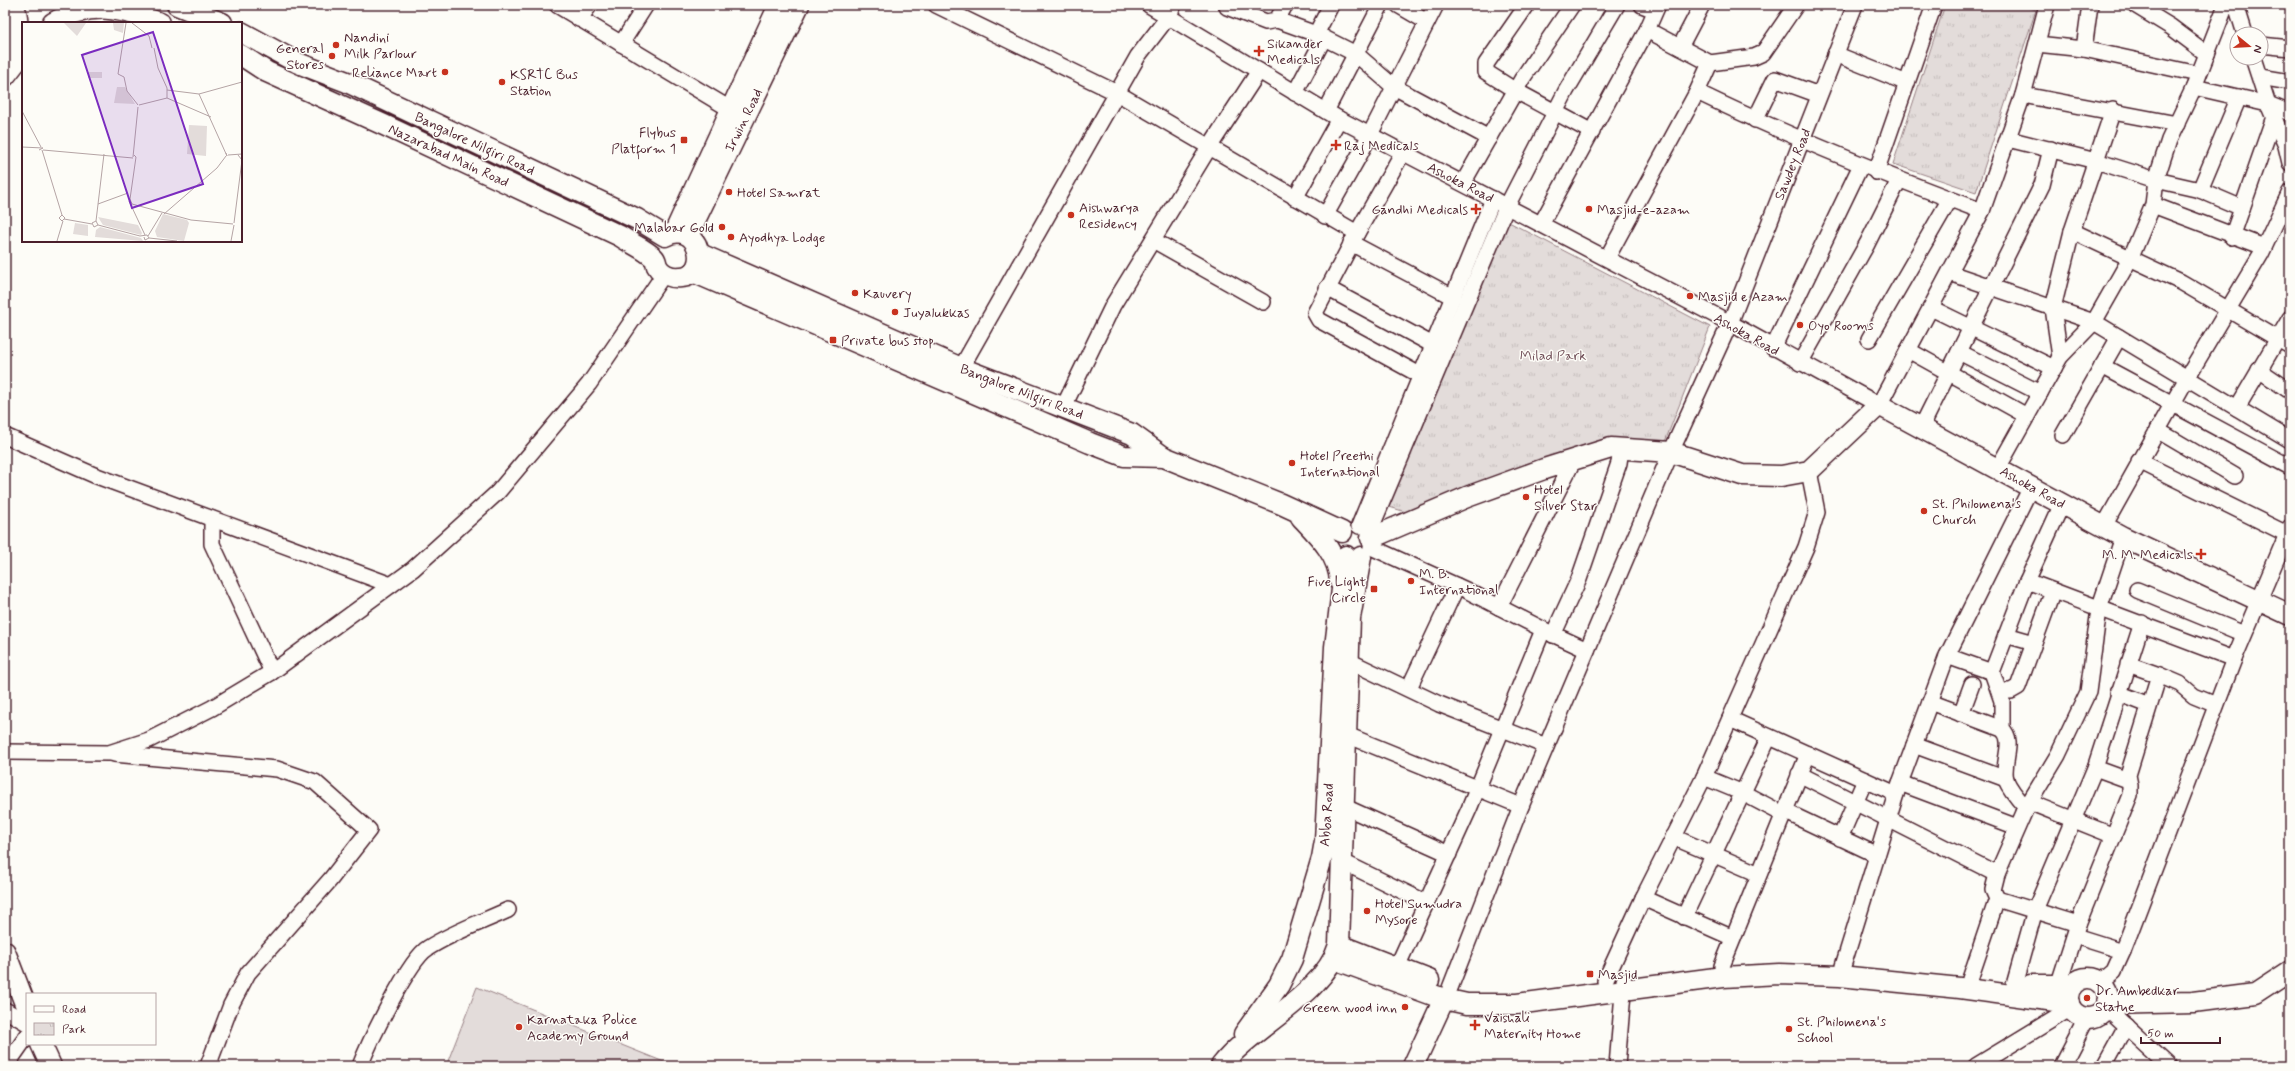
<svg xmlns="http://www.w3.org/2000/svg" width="2295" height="1071" viewBox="0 0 2295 1071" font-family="Mynerve,sans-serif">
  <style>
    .park { fill: url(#park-tufts); stroke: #967e82 }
    .pitch { fill: #e3dcda; stroke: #967e82 }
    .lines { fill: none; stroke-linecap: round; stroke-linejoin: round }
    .minor-casing { stroke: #4a1f2b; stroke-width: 18 }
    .major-casing { stroke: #4a1f2b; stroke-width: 23 }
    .minor { stroke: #fdfcf7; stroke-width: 15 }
    .major { stroke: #fdfcf7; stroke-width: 20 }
    .poi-dot { fill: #c8321e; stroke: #fdfcf7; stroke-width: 1.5 }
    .labels { text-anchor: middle; stroke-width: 3; stroke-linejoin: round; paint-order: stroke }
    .poi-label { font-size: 14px; fill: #4a1f2b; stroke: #fdfcf7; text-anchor: start }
    .street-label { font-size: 14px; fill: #4a1f2b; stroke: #fdfcf7 }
    .park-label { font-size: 14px; fill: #704e57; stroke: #fdfcf7 }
    .inset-road { fill: none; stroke: #b5a4a5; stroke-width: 1 }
    .view { fill: #7b2cbf; fill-opacity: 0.15; stroke: #7b2cbf; stroke-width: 2 }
    .inset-edge { fill: none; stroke: #4a1f2b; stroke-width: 2 }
  </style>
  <defs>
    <pattern id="park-tufts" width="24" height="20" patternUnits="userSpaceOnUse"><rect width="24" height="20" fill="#e3dcda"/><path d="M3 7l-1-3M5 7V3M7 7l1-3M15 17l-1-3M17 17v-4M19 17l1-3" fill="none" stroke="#c4bcbb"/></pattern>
  </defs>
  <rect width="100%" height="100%" fill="#fdfcf7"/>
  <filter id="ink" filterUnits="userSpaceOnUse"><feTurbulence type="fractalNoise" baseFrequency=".025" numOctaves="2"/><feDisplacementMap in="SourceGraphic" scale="8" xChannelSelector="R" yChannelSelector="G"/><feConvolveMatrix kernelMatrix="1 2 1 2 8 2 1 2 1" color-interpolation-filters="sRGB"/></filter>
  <g filter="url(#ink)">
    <g class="park">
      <polygon points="1945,5 2021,5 2036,10 1976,192 1893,164"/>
      <polygon points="1505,220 1710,327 1664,444 1604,439 1406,512 1386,506"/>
    </g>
    <polygon class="pitch" points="477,987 674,1066 446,1066"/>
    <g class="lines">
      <defs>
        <g id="minor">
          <polyline points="557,5 740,115"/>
          <polyline points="936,5 1117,93 1357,233"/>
          <polyline points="1149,5 1339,119 1730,323 1879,405 1982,211 2023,95 2047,5"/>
          <polyline points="1228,5 1227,7 1266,22 1277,20 1285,5"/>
          <polyline points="1398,5 1427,22"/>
          <polyline points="1527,5 1486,64 1486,72 1516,91 1592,132"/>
          <polyline points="1642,5 1655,10"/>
          <polyline points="2135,5 2171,27 2207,54"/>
          <polyline points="2236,5 2245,34"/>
          <polyline points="579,19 590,5"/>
          <polyline points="1277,20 1316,34"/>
          <polyline points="1647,30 1710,63 1754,57 1763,53 1796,5"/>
          <polyline points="1324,38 1356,54 1394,87 1489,138"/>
          <polyline points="621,44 646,5"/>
          <polyline points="2037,44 2084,49 2198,74"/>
          <polyline points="2261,45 2290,48"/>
          <polyline points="1680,47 1702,5"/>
          <polyline points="2084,49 2090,5"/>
          <polyline points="1835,54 1907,83"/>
          <polyline points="2253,58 2268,104 2286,146 2290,163"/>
          <polyline points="2260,77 2290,82"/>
          <polyline points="2194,87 2268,104 2290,113"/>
          <path d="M 1697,92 C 1790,137 1885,175 1982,211"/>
          <polyline points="1295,93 1324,38 1316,34 1331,5"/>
          <polyline points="2023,95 2177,124"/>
          <polyline points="1326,111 1381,5"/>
          <polyline points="1755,120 1775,79 1819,95"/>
          <polyline points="2008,139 2096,161 2156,180 2200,190 2242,208"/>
          <polyline points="1403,152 1357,233 1315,313 1319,320 1429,380"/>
          <polyline points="1876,172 1934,5"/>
          <polyline points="1463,183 1522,79 1572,5"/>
          <polyline points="2200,190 2239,97"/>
          <polyline points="1295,198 1339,119"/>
          <polyline points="2153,205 2264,247"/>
          <polyline points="1325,216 1360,154 1436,5"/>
          <polyline points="1541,224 1647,30 1658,5"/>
          <polyline points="2072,231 2181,282 2290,346"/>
          <polyline points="2232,237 2274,117"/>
          <polyline points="1153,240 1263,302"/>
          <polyline points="1351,243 1453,297"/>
          <polyline points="1607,258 1697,92 1710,63"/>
          <polyline points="1950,273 2094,322 2290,440"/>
          <polyline points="1327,288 1433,345"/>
          <polyline points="1931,308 2054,368"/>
          <polyline points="1869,339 1950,199"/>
          <polyline points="1773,348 1861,165"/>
          <polyline points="1908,350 2027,416"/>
          <polyline points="1959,352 2040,393"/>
          <polyline points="2060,357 2053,308 2072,231 2113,110"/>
          <polyline points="1800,363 1867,244 1899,180"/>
          <polyline points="2102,366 2290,467"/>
          <polyline points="961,368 1138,56 1168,17 1174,5"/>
          <polyline points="2259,370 2290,391"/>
          <polyline points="1064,406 1113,305 1210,146 1259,71"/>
          <polyline points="2237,408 2290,318"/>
          <polyline points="1921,428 2042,185 2051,149"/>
          <polyline points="2157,430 2235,476"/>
          <polyline points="2063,435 2119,337"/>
          <polyline points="5,436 94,475 391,585"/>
          <polyline points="2139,461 2287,534"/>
          <polyline points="1998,468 2060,357 2094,322 2131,257 2153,205 2156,180 2169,140 2194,87 2226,5"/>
          <polyline points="212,519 212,544 272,672"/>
          <polyline points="1359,526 1493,199"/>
          <polyline points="2104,526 2187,378 2261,254 2290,192"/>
          <polyline points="1369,533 1507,206 1566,91 1617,5"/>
          <polyline points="1371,547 1466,590 1546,631 1587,650"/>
          <polyline points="2027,581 2234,659"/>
          <polyline points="2137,590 2244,634"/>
          <polyline points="1499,607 1574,459"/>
          <polyline points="1553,635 1579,579 1619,463 1621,449"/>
          <polyline points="2006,635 2034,643"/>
          <polyline points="1947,656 1992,672"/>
          <polyline points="1349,661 1439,704 1546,746"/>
          <polyline points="2128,664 2159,675"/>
          <polyline points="1409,688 1457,586"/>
          <polyline points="2000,691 2011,691 2018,687 2053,591"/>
          <polyline points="2118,693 2149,705"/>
          <path d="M 1930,702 L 2002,729 C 2016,741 2001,763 2006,780 C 2010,790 2019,800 2026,808"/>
          <polyline points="1961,714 1972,684"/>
          <polyline points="1730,719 1896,794"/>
          <polyline points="2002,729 2002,701 1992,672 2027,581 2062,504"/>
          <polyline points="1347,735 1521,806"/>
          <polyline points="1914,745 2006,779"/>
          <polyline points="5,752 109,753 149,740 212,708 272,672 413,569 498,492 589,384 664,274"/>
          <polyline points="114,754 277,769 315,782 369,830 330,880 248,973 231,1005 208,1066"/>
          <polyline points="2095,768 2128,780"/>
          <polyline points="1799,774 1997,874"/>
          <polyline points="1704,777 1743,793 1783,814"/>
          <polyline points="1900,783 2017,827"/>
          <polyline points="2029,802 2114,836"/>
          <polyline points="1345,807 1449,854"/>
          <polyline points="1784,811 1877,855"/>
          <polyline points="1673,837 1759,874"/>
          <polyline points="1840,838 1865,780"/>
          <polyline points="1343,862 1427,903"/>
          <polyline points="1643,898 1733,938"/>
          <polyline points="1997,899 2078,924"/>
          <polyline points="1684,917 1769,737"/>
          <polyline points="2075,936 2123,951"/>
          <polyline points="1722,966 1808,754"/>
          <polyline points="1843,966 1896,794 1947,656 2031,487"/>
          <polyline points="1397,967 1469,809 1543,630"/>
          <polyline points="1970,979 1997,899 1993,890 1997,874 2026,808 2058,755 2088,692 2099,609 2123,537"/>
          <polyline points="1605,981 1643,898 1704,777 1806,547 1817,512 1809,471"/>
          <polyline points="2101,982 2114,971 2123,951 2234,659 2290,527"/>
          <polyline points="2014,985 2035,910 2095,768 2142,623"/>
          <polyline points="2058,986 2078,924 2130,795 2130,785 2128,775 2159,675 2180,684 2194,696 2216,705"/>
          <polyline points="1450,988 1521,806 1671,452 1730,323 1855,5"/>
          <polyline points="2105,1007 2169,1066"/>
          <polyline points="5,1010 27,1023"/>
          <polyline points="6,1066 27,1036"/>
          <path d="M 360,1066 C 369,1043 409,959 428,948 C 453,932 482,922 508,910"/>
          <polyline points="1617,1066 1624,981"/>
          <polyline points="1976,1066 2071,1008"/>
          <polyline points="2062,1066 2087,1018"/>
          <polyline points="2104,1066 2126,1026"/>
        </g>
        <g id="major">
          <polyline points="177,5 222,23"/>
          <path d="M 53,23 C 93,0 119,8 160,23"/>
          <path d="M 241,32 L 298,63 L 347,82 L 637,219 L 665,236 C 700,218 712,275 681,277 C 671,278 662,275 657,266 C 656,263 656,260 654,258 C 645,249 630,243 620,236 L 384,125 L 267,72 L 241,55"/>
          <path d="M 5,56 C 15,41 22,22 13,5"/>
          <polyline points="5,76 23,53"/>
          <polyline points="677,227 779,5"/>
          <polyline points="688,235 799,5"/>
          <polyline points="700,254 961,368 1132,434 1164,457 1281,504 1342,532"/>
          <polyline points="693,272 1090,443 1124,456 1164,457"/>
          <path d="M 1301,517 C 1318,535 1339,555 1340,582"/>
          <polyline points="1371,538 1467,497 1544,469 1611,448 1671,452 1742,475 1781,476 1809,471 1879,405 2123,537 2290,615"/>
          <polyline points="1339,945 1429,980"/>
          <polyline points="5,952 27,1009"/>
          <polyline points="1334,959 1444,999 1467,1004 1517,1004 1723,977 1779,974 1840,976 1960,988 2069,1003"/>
          <circle cx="2088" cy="998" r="20"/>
          <polyline points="2030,985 2072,985"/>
          <polyline points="2107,1004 2193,1002 2255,994 2290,971"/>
          <polyline points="1244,1034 1279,985 1292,959 1322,858 1325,841 1335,647 1346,556"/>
          <polyline points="41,1044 51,1066"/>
          <path d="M 1221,1066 C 1252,1026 1324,995 1339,945 L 1350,618 L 1361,557"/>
          <polyline points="1413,1066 1444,999"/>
        </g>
      </defs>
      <use href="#minor" class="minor-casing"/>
      <use href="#major" class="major-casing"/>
      <use href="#minor" class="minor"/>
      <use href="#major" class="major"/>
    </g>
  </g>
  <g class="poi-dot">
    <circle cx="336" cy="45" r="4"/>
    <path d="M1257 45h4v4h4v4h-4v4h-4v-4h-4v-4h4z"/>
    <circle cx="332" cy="56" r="4"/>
    <circle cx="445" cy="72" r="4"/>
    <circle cx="502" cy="82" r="4"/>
    <rect x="680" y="136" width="8" height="8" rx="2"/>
    <path d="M1334 139h4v4h4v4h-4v4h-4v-4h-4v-4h4z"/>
    <circle cx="729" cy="192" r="4"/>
    <path d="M1474 203h4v4h4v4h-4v4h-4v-4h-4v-4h4z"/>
    <circle cx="1589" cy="209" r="4"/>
    <circle cx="1071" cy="215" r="4"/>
    <circle cx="722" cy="227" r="4"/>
    <circle cx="731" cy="237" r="4"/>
    <circle cx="855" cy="293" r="4"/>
    <circle cx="1690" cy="296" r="4"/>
    <circle cx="895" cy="312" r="4"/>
    <circle cx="1800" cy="325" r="4"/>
    <rect x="829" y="336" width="8" height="8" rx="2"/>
    <circle cx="1292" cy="463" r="4"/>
    <circle cx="1526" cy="497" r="4"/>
    <circle cx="1924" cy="511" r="4"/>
    <path d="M2199 548h4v4h4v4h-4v4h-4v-4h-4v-4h4z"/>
    <circle cx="1411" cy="581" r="4"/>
    <rect x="1370" y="585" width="8" height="8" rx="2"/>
    <circle cx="1367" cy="911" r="4"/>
    <rect x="1586" y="970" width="8" height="8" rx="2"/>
    <circle cx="2087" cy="998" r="4"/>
    <circle cx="1405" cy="1007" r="4"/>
    <path d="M1473 1019h4v4h4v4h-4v4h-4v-4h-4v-4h4z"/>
    <circle cx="519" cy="1027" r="4"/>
    <circle cx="1789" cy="1029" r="4"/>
  </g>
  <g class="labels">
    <g class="poi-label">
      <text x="344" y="42">Nandini<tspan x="344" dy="16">Milk Parlour</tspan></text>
      <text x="1267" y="48">Sikander<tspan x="1267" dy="16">Medicals</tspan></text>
      <text x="324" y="53" text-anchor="end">General<tspan x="324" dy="16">Stores</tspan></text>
      <text x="437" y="77" text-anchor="end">Reliance Mart</text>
      <text x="510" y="79">KSRTC Bus<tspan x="510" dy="16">Station</tspan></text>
      <text x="676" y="137" text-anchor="end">Flybus<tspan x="676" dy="16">Platform 1</tspan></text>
      <text x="1344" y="150">Raj Medicals</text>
      <text x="737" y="197">Hotel Samrat</text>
      <text x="1079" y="212">Aishwarya<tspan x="1079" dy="16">Residency</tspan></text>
      <text x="1468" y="214" text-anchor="end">Gandhi Medicals</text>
      <text x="1597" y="214">Masjid-e-azam</text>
      <text x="714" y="232" text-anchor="end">Malabar Gold</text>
      <text x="739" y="242">Ayodhya Lodge</text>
      <text x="863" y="298">Kauvery</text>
      <text x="1698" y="301">Masjid e Azam</text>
      <text x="903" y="317">Juyalukkas</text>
      <text x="1808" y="330">Oyo Rooms</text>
      <text x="841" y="345">Private bus stop</text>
      <text x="1300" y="460">Hotel Preethi<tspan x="1300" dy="16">International</tspan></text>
      <text x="1534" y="494">Hotel<tspan x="1534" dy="16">Silver Star</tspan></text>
      <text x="1932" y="508">St. Philomena's<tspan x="1932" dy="16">Church</tspan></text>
      <text x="2193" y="559" text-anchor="end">M. M. Medicals</text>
      <text x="1419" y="578">M. B.<tspan x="1419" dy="16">International</tspan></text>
      <text x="1366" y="586" text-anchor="end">Five Light<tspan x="1366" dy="16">Circle</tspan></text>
      <text x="1375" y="908">Hotel Sumudra<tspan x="1375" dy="16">Mysore</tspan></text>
      <text x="1598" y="979">Masjid</text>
      <text x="2095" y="995">Dr. Ambedkar<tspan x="2095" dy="16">Statue</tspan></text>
      <text x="1397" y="1012" text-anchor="end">Green wood inn</text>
      <text x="1484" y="1022">Vaishali<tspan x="1484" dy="16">Maternity Home</tspan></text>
      <text x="527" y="1024">Karnataka Police<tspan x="527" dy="16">Academy Ground</tspan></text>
      <text x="1797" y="1026">St. Philomena's<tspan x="1797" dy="16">School</tspan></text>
    </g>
    <g class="street-label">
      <text transform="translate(743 120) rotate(-64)" y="5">Irwin Road</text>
      <text transform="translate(475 143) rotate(25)" y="5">Bangalore Nilgiri Road</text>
      <text transform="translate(449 155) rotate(25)" y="5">Nazarabad Main Road</text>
      <text transform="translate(1792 164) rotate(-68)" y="5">Sawdey Road</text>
      <text transform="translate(1461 182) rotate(27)" y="5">Ashoka Road</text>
      <text transform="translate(1747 334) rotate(29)" y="5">Ashoka Road</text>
      <text transform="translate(1022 391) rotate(21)" y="5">Bangalore Nilgiri Road</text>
      <text transform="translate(2033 487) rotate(29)" y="5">Ashoka Road</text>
      <text transform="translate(1326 815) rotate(-86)" y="5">Abba Road</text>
    </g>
    <g class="park-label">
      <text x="1553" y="360">Milad Park</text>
    </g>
  </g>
  <g transform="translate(22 22)">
    <rect width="220" height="220" fill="#fdfcf7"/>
    <path d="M 42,1 L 64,1 L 55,14 Z" fill="#e3dcda"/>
    <path d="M 66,50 L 80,50 L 80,56 L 66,56 ZM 95,65 L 103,65 L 113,82 L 92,81 ZM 141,192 L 165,198 L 167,201 L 162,219 L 135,215 L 133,209 ZM 76,195 L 116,203 L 120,211 L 119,213 L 81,203 ZM 53,201 L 66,203 L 66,214 L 51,212 ZM 78,205 L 119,216 L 121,219 L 73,215 L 74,208 Z" fill="#e3dcda"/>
    <path d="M 91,1 L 102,1 L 101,11 L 92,8 ZM 167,103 L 185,104 L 184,134 L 165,132 Z" fill="#e3dcda"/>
    <path class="inset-road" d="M 104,1 L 96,52 L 102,55 L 105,69 L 116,83M 110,1 L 127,14 L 130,26M 132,26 L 136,46 L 145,66 L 145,76M 145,68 L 177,72 L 220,60M 177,72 L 205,134 L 204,131M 117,83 L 145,76 L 189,95M 0,89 L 19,125M 0,125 L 21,126 L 17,128M 20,128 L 40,193 L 43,196 L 40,199 L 37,196 L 40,193M 21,128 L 111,136M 112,133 L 114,135 L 108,177 L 110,182 L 169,198 L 211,202M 206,133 L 220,132M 111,135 L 116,85M 107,179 L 123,213M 76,182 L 106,171M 142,192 L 195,146 L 204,134M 42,197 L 70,202M 74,199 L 82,132M 212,201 L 220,138 L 216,133M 76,203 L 74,199 L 70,201 L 72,205 L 76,203 L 118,214 L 125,213 L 127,216 L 123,218 L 122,215M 126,214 L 140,191M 127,216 L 155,219M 35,219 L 41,199M 209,219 L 212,203"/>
    <path class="view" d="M 131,10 L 181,162 L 110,186 L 60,33 Z"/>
    <rect width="220" height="220" class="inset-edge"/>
  </g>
  <rect width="2295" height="1071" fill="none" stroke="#fdfcf7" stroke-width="20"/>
  <rect x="10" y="10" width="2275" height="1051" fill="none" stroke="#4a1f2b" stroke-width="1.5" filter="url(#ink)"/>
  <rect x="26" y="993" width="130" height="52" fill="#fdfcf7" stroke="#b5a4a5"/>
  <rect x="34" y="1006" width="20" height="6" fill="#fdfcf7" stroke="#b5a4a5"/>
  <text x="62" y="1013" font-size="12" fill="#4a1f2b">Road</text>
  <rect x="34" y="1023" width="20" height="12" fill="url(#park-tufts)" stroke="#b5a4a5"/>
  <text x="62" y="1033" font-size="12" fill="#4a1f2b">Park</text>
  <g transform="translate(2249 46) rotate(108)"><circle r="19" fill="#fdfcf7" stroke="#b5a4a5"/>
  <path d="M0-3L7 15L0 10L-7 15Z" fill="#c8321e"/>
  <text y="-6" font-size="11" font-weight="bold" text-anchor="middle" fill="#4a1f2b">N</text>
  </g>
  <path d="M2141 1037v6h79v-6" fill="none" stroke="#4a1f2b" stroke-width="2"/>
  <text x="2147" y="1037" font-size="12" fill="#4a1f2b" stroke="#fdfcf7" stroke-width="3" paint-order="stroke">50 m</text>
</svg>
